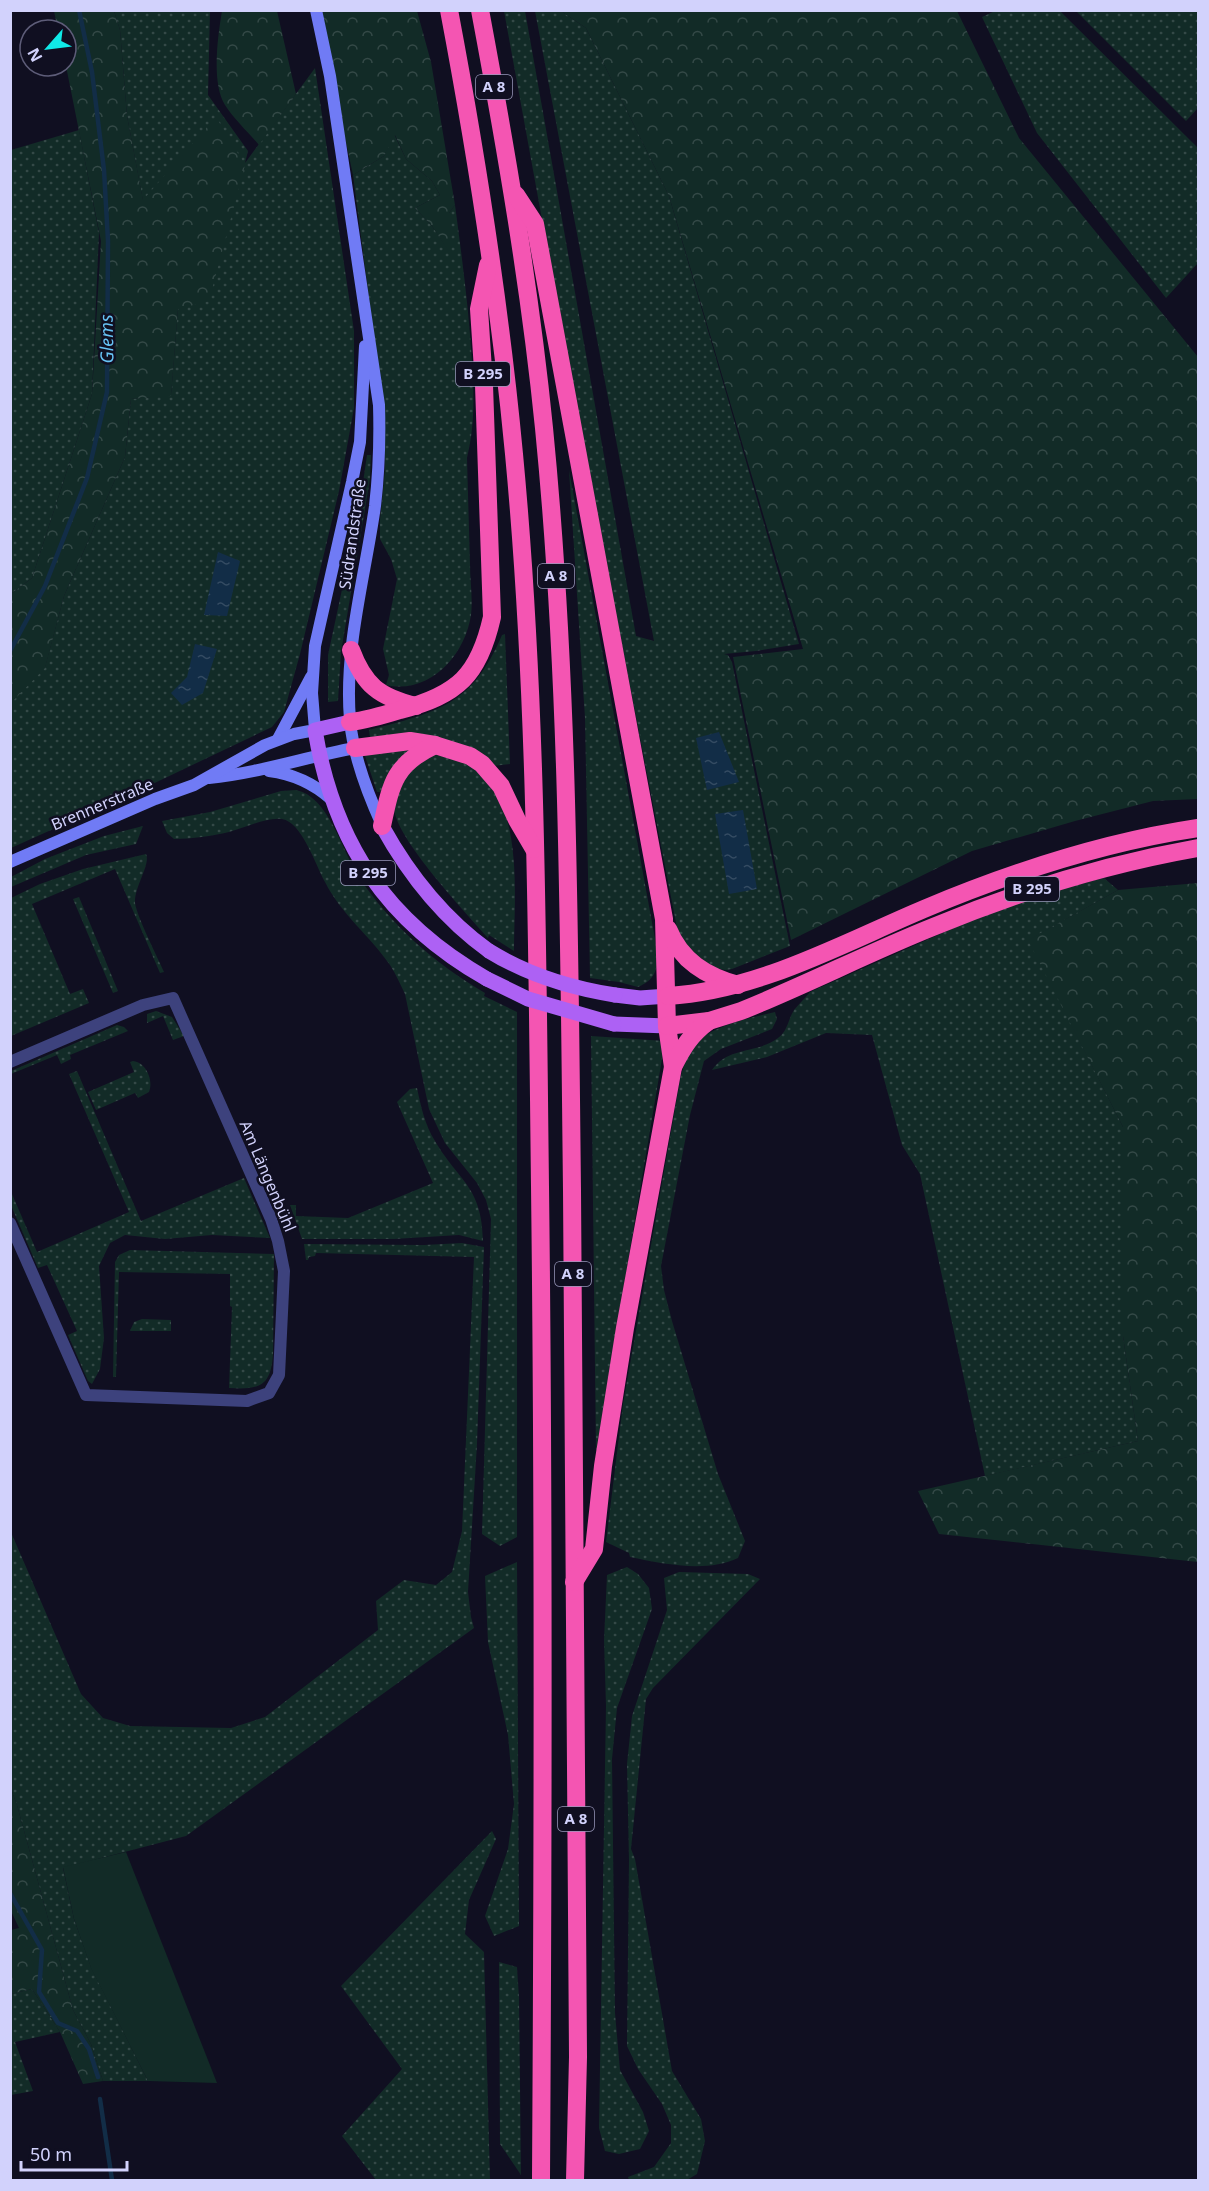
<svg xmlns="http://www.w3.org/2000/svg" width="1209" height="2191" viewBox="0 0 1209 2191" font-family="'Noto Sans',sans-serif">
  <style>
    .grass { fill: url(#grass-dots) }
    .forest { fill: url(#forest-crowns) }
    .garden { fill: #122b27 }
    .water { fill: url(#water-ripples) }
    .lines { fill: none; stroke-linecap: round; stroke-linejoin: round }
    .stream { stroke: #122d47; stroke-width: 4.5 }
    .street { stroke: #3d427d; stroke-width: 12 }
    .secondary { stroke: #707bf5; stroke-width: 12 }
    .primary { stroke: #ad61f4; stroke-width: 15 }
    .highway { stroke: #f455b2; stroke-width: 18 }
    .primary-bridge { stroke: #ad61f4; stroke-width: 15 }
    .labels { text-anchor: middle; stroke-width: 5; stroke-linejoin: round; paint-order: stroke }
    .shield { fill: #100f21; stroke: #9898ba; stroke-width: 1.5 }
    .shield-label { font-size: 15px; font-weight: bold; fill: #d2d2fc }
    .street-label { font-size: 16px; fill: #d2d2fc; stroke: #100f21 }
    .water-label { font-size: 18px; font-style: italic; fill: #67c3f5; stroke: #100f21 }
  </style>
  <defs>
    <pattern id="grass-dots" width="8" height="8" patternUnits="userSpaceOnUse" patternTransform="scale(1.5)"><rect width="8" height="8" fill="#122b27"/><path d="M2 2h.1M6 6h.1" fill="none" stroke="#344947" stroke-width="1.8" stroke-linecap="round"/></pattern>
    <pattern id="forest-crowns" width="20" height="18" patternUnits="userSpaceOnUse" patternTransform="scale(1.5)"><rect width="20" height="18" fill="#122b27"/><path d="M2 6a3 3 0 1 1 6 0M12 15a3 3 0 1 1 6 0" fill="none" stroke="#344947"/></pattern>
    <pattern id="water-ripples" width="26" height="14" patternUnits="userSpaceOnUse" patternTransform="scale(1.5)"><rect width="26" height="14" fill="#122d47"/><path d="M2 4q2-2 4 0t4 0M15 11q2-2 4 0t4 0" fill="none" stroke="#344b62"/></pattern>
  </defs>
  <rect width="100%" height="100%" fill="#100f21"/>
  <g class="grass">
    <polygon points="114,11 210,11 208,95 248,151 245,163 315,68 354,331 354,408 339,491 300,654 284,712 272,727 140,790 11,848 10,703 45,667 64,596 125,457 131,399 171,395 178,308 216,118 143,201 127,116 120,30"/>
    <polygon points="504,11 525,11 636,636 654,641 535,11 561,11 586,28 669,196 799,644 756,651 724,654 728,655 732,662 790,946 732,969 726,970 717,969 694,957 678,933 583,444"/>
    <polygon points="995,11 1060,11 1198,148 1198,263 1166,298 1037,133 982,17"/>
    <polygon points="1076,11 1198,11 1198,108 1186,121"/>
    <polygon points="79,130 99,233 92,394 32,578 11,594 11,150"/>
    <path d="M 394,134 L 406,159 L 432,181 L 440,195 L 415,208 L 432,226 L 449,251 L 449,213 L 455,205 C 462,258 469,310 472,362 C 474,397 475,424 467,458 C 468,494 469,529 470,564 C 470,581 473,599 471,615 C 465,656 429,695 386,685 L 389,675 L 383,649 L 397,579 L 391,559 L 380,539 L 380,520 L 385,468 L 383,406 L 353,175 L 384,156 Z"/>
    <polygon points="367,455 371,455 370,479 341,652 338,701 328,702 328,655 359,510"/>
    <path d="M 569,470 L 658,955 C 657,972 654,980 638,987 L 619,982 L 590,978 L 585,718 Z"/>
    <path d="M 505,634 L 510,764 L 493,766 L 370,738 L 369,730 C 437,712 472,706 502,635 Z"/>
    <path d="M 413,749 C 397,761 387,772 382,792 L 377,792 L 364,753 Z"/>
    <path d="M 434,755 C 441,755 449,758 456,760 C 527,781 514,893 514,951 L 489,935 L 488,938 C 468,915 392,835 394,806 C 395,795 403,782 406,771 Z"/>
    <path d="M 296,790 C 328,796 342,850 358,876 C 391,925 434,963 485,993 L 484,996 L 517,1012 L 517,1537 L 500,1546 L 482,1534 L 491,1219 L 486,1200 L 477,1183 L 445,1143 L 429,1109 L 405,994 C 400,984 396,974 390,965 C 370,936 341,914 325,882 C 316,866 302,822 282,819 C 266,817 245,828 229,832 C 212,836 192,839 174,839 L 167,833 L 162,821 L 210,812 L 281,791 Z"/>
    <polygon points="143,826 136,844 86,855 11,887 11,877 45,859 104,836"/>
    <path d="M 146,854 C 151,864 134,887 135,903 C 137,917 157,956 164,972 L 160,973 L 115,869 L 32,904 L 70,994 L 83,989 L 89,1003 L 11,1036 L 11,898 L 40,884 L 83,869 Z"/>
    <path d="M 1104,878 L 1118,890 L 1029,940 L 1123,1127 L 1123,1336 L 1138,1441 L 985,1476 L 920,1174 L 902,1145 L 872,1035 L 826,1033 L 767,1057 L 712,1070 C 728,1046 757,1054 778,1038 C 788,1031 788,1019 794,1010 C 799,1004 805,998 810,992 L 985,914 L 1038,895 Z"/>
    <polygon points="79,897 118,991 113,993 73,899"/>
    <polygon points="156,1011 172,1017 184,1036 173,1040 163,1016 147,1023 147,1014"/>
    <path d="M 775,1012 L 777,1019 L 772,1029 L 721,1049 L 704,1061 L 690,1115 L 661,1266 L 664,1290 L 672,1321 L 718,1474 L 745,1541 L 738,1558 C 707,1573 663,1564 630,1557 L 629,1553 L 606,1542 L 623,1404 L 681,1075 C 685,1064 687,1050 696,1042 C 714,1026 752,1017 775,1012 Z"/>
    <polygon points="117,1025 124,1027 128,1031 70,1055 71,1059 61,1064 57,1055 11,1074 11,1071"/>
    <polygon points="591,1036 665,1041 596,1452"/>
    <path d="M 133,1061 C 146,1062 154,1081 149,1092 L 138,1098 L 135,1093 L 96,1110 L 88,1092 L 134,1072 L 130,1062 Z"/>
    <polygon points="77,1071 141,1221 244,1178 270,1238 212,1235 165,1239 125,1235 110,1243 99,1266 104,1338 100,1369 92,1384 88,1381 68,1335 77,1331 47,1265 38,1268 10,1203 12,1194 37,1252 129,1212 69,1074"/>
    <path d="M 417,1088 C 421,1107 425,1125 435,1141 C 459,1182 482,1186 483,1241 L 459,1235 L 394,1239 L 302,1239 L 290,1205 L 296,1205 L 296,1216 L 348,1218 L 433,1183 L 397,1102 L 410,1089 Z"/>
    <polygon points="462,1243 484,1247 477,1444 468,1592 471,1617 474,1628 186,1836 63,1868 74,1919 91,1967 148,2081 103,2081 91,2044 73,2010 17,1805 11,1789 10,1530 81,1694 103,1718 130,1726 231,1728 265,1717 378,1630 376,1601 404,1580 436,1585 452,1572 462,1531 474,1257 316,1253 315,1256 309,1257 308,1260 306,1260 304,1244 424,1245"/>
    <path d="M 130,1250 L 274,1254 L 273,1354 C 271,1386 260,1390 229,1388 L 232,1307 L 230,1306 L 230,1274 L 119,1272 L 116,1377 L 113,1377 L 115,1262 L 119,1255 Z"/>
    <polygon points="142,1319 171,1320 171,1331 130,1331 134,1322"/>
    <polygon points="517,1562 519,1926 494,1936 485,1916 508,1849 514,1804 508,1735 488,1642 485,1576"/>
    <polygon points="627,1567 638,1574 649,1588 652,1609 617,1708 612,1759 615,2013 620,2070 643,2112 649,2131 640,2149 619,2154 605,2151 599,2128 606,1706 604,1640 607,1575"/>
    <polygon points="679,1572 748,1574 760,1579 653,1688 646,1699 631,1849 635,1859 672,2071 701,2119 705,2141 697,2174 687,2180 629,2180 628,2177 654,2167 671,2143 671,2125 662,2104 638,2069 627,2046 629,1860 627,1764 632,1716 667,1610 664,1578"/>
    <polygon points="492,1831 496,1839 469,1900 465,1934 484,1952 490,2180 376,2180 342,2136 402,2069 341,1986"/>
    <polygon points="499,1962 517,1967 519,1998 521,2175 500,2144"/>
    <polygon points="32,1989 60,2032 15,2042 33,2091 11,2095 11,1994"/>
  </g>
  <g class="forest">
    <polygon points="54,11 114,11 120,30 127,116 143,200 216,117 245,165 209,301 178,309 171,396 131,399 125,457 64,596 45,668 11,703 11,594 32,578 92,394 101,241 66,66 66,30 58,30"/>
    <path d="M 222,11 L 277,11 L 296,94 L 259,145 C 248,132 234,119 225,105 C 211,83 218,35 222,11 Z"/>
    <polygon points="318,11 417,11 431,62 455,205 449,213 449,252 432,226 415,208 440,195 432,181 406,159 395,135 384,156 353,175"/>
    <polygon points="561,11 957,11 1019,138 1198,357 1198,799 1153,801 1075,821 972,851 791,940 733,657 803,649 669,196 586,28"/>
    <polygon points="1198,883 1198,1562 939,1534 918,1491 1138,1441 1123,1336 1123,1127 1028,940 1118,890"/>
    <polygon points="11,1789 17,1805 73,2010 91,2044 103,2081 83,2084 60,2032 32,1989 11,1994 11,1930 19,1928 11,1911"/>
  </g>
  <polygon class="garden" points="126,1852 217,2083 148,2081 91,1968 74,1919 63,1867"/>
  <g class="water">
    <polygon points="218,552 240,561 227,616 204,615"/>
    <polygon points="195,644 217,649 203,693 182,705 171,693 187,677"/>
    <polygon points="719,732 739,782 707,790 696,738"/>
    <polygon points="743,810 757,889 729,894 715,814"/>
  </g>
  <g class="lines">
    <g class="stream">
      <polyline points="10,651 45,586 87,478 107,392 108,241 104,170 92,72 79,10"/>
      <polyline points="10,1893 42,1950 39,1992 58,2023 77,2031 89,2049 98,2077"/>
      <polyline points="100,2099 112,2180"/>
    </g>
    <polyline class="street" points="10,1062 143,1005 173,998 271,1219 278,1241 284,1271 279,1375 269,1393 247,1401 86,1395 10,1223"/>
    <g class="secondary">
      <path d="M 316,10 L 330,76 L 379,405 C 380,439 379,472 375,506 C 365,577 344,648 350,720 C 353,756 367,792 382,825"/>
      <polyline points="278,739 311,677"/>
      <path d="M 269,771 C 293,774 313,783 331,799"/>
      <path d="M 209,778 C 259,773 306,757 355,748"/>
      <polyline points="10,862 155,799 194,785 265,745 294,734 315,730 312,693 315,646 352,482 360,442 365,346"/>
    </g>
    <g class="primary">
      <path d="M 350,722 L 315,730 C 334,844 387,922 487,979"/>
      <path d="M 382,826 C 409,875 443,918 489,951"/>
      <polyline points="615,995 640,998 668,996"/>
      <polyline points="614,1024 667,1026"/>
    </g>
    <g class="highway">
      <path d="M 449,10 C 477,158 500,305 514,454 C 537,697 537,942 540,1186 C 544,1517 543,1849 541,2180"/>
      <path d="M 480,10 C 506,149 530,288 544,428 C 569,681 569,936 572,1190 C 575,1479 575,1768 578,2057 L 575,2180"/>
      <polyline points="516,195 535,224 664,919 667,1026 673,1067"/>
      <path d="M 351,650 C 364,685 379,697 416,706"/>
      <path d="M 350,722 C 367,720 384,715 400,710 C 458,695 479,675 492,617 L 484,385 L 479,309 L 488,265"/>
      <polyline points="355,748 410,741 435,745 470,756 482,764 501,786 517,820 534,849"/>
      <path d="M 382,826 C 391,784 394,764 435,745"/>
      <path d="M 668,929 C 681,961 706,976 738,985"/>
      <path d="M 668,996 C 760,990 841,944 924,909 C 1012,872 1104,842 1198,828"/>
      <path d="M 667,1026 L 709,1021 L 741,1011 C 806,985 868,953 933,927 C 1019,891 1107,864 1198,848"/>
      <path d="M 574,1582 L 594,1549 L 603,1466 L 625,1328 L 673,1067 C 683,1047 691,1034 709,1021"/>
    </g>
    <g class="primary-bridge">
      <path d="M 489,951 C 528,975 570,988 615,995"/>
      <polyline points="487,979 528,999 614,1024"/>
    </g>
  </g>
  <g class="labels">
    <g class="shield">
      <rect x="476" y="75" width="36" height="24" rx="4.5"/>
      <rect x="456" y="362" width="54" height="24" rx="4.5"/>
      <rect x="538" y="564" width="36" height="24" rx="4.5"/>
      <rect x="341" y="861" width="54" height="24" rx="4.5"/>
      <rect x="1005" y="877" width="54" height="24" rx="4.5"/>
      <rect x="555" y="1262" width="36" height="24" rx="4.5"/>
      <rect x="558" y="1807" width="36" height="24" rx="4.5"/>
    </g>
    <g class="shield-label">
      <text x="494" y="92">A 8</text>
      <text x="483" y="379">B 295</text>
      <text x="556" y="581">A 8</text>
      <text x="368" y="878">B 295</text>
      <text x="1032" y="894">B 295</text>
      <text x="573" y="1279">A 8</text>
      <text x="576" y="1824">A 8</text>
    </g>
    <g class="street-label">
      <text transform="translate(352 534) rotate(-82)" y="6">Südrandstraße</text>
      <text transform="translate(102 804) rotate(-23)" y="6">Brennerstraße</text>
      <text transform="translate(268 1176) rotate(67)" y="6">Am Längenbühl</text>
    </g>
    <g class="water-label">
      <text transform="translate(107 339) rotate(-91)" y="6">Glems</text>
    </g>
  </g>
  <rect width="1209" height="2191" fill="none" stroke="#d2d2fc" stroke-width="24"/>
  <g transform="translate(48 48) rotate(242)"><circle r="28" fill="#100f21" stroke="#5e5d79" stroke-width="1.5"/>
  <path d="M0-4.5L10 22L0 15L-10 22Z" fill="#10eae8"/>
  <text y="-9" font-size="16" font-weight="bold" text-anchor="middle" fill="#d2d2fc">N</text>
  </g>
  <path d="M21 2161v9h106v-9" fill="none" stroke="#d2d2fc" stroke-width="3"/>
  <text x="30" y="2161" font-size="18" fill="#d2d2fc" stroke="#100f21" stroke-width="4.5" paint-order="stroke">50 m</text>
</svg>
